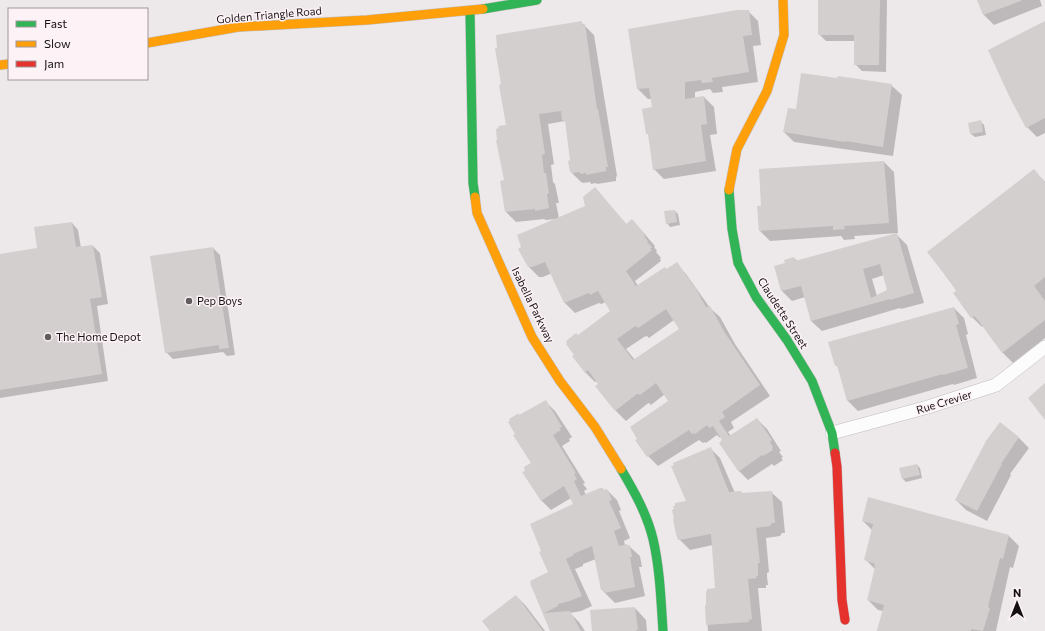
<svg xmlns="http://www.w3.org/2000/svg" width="1045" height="631" viewBox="0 0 1045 631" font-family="Commissioner,sans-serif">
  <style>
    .shadow { fill: #0003; fill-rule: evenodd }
    .building { fill: #d3cfcf; fill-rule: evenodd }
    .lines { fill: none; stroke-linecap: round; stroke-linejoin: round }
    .street-casing { stroke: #c2bebf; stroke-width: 14 }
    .fast-casing { stroke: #c2bebf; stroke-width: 10 }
    .slow-casing { stroke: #c2bebf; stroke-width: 10 }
    .jam-casing { stroke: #c2bebf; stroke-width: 10 }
    .street { stroke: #fcfcfc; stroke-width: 13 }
    .fast { stroke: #30b455; stroke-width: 9 }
    .slow { stroke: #ff9f0a; stroke-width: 9 }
    .jam { stroke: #e5322d; stroke-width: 9 }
    .poi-dot { fill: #615c5e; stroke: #fdf2f6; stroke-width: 1.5 }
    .labels { text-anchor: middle; stroke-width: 3; stroke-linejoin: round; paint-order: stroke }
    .street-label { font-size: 11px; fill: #151113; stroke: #fdf2f6 }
    .poi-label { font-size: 11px; fill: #151113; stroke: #fdf2f6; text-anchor: start }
  </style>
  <rect width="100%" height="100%" fill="#ede8ea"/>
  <g class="shadow">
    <polygon points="819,0 887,0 886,72 862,71 855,64 855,41 826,41 819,34"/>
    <polygon points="978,0 1040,0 1042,6 994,25 984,15"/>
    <polygon points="748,11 758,21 761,45 753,46 758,82 722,87 723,92 713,93 710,89 695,92 695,99 704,97 714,107 717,134 710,135 716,171 664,179 654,169 653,108 651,99 648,99 638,89"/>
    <path d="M 582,23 L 594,35 L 617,176 L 616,177 L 616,181 L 597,184 L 596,183 L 591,184 L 590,182 L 583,183 L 581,182 L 571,172 L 571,161 L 566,123 L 565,121 L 548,124 L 554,164 L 551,165 L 553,182 L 555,184 L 559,203 L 556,203 L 559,218 L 587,206 L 595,188 L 627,225 L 642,231 L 655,246 L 654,247 L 657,251 L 656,252 L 661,258 L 660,259 L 661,261 L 635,281 L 638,286 L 676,264 L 686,274 L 710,308 L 720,317 L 735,344 L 770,396 L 731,422 L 734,428 L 728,432 L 731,436 L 757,419 L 767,429 L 781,451 L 779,452 L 783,457 L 781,458 L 783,460 L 774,466 L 772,464 L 748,480 L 738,470 L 724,441 L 721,437 L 720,438 L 717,435 L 706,443 L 705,442 L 703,443 L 699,440 L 658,466 L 648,456 L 670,402 L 665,394 L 651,405 L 649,403 L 647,404 L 626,421 L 616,411 L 597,386 L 599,384 L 597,381 L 595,382 L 585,372 L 575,355 L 578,336 L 611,311 L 606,302 L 601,304 L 599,303 L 575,313 L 565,303 L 552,273 L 543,277 L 539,277 L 529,267 L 555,219 L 546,220 L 544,219 L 516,222 L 506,212 L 505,181 L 507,126 ZM 674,320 L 681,329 L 635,360 L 626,349 L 644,337 L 647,336 L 649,338 Z"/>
    <polygon points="1045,25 1045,133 1037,137 1027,127"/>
    <polygon points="891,85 902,95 893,156 794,142 784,132 797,110"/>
    <polygon points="981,122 984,125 986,135 975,137 971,134 969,124"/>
    <polygon points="884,162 894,172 898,233 854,236 855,239 844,240 841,236 770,241 760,231 763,207"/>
    <polygon points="1034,170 1045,182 1045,338 1013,363 1003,353 983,326 982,327 972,317 957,291 928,252"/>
    <polygon points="675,211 678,214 680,225 670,227 667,223"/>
    <polygon points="72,223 78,230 81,248 93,246 100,253 108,304 97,306 108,381 0,398 0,255 38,249"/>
    <path d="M 897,235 L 907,245 L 924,303 L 901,309 L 900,308 L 822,331 L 811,321 L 805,297 L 792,301 L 782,291 L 786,264 L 794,258 L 797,261 ZM 884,275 L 888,290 L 877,296 L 872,279 Z"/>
    <polygon points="213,248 220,255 235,355 227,356 223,352 173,359 166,352"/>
    <polygon points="954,308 964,318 968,334 966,335 977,378 954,385 953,384 858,411 848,401 838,367 836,365"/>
    <polygon points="545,401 555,411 572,437 569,439 570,441 562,446 585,483 583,484 587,489 584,491 586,495 607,490 617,500 621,510 619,511 630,538 624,541 625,545 629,546 640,556 642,567 639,567 645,596 615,603 602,590 596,559 583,564 583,566 575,569 592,606 581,611 570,613 579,622 585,631 551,631 531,584 550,573 575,505 571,498 551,510 541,500 532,464 516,434 520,416"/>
    <polygon points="1000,423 1019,438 1029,448 1010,474 1011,475 987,521 966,510 956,500"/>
    <polygon points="710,448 720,458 735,493 743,494 771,492 782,502 785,533 782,533 780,536 766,538 769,572 767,573 767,576 768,585 766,585 766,588 758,588 762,631 708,631 706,606 716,589 713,545 690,550 679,539 688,502"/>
    <polygon points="917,465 920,468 922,478 906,482 903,479 900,469"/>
    <polygon points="863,521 1009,536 1019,546 1013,568 1010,567 996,631 877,631 883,611 878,610 868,600 875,569 865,559 873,531"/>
    <polygon points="516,596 526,606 545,631 490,631 483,621"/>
    <polygon points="635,608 646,620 647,631 593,631"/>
  </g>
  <g class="building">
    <polygon points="818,0 880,0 879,65 854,65 854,35 818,35"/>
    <polygon points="977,0 1021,0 1021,1 983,15"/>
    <polygon points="737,10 749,10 752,35 743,36 749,72 712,78 713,82 702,83 701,80 685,82 685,99 704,96 707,124 701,125 706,161 653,170 648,134 646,134 642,109 652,107 649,88 637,89 628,29"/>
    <polygon points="582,21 582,25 585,24 597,109 598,109 601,126 608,167 606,167 606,171 586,175 586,173 580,174 580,172 572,173 572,172 570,172 568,161 570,160 565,121 562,120 561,111 539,114 545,154 542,155 544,173 546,173 549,193 547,194 549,208 535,211 535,209 505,212 500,181 504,180 496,140 497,140 496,129 499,128 498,126 506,125 499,85 501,84 495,48 497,48 496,35"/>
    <polygon points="1045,21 1045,118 1026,128 1009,96 988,50"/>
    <polygon points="801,73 837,78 838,76 892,84 883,147 845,141 845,142 783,132 788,108 796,109"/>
    <polygon points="981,120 983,132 970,134 968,123"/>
    <polygon points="884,161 889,223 844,226 845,229 833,230 833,226 759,231 757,206 761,206 759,169"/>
    <polygon points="1034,169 1045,183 1045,277 1034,286 1045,301 1045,320 1002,353 978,320 974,316 971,318 953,293 956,291 950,281 927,252"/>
    <path d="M 595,187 L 626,224 L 632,219 L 646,235 L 644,236 L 648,241 L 647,242 L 652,247 L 650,249 L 652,250 L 626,271 L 636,286 L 665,267 L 666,269 L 668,268 L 677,262 L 696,289 L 706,307 L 710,306 L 725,333 L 760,385 L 722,412 L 725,417 L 719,421 L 729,436 L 757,418 L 772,440 L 770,442 L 773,447 L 772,448 L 773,450 L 763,456 L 762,455 L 741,470 L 738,471 L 719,443 L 722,440 L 713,426 L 709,428 L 707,425 L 695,434 L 694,433 L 692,434 L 689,430 L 647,457 L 635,440 L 637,439 L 630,427 L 668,401 L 656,383 L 640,395 L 639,394 L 637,394 L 615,411 L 595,386 L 598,384 L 588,370 L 585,373 L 572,356 L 574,355 L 566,344 L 567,343 L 566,341 L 576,333 L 578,335 L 610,311 L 598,291 L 590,295 L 589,293 L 564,303 L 545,262 L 532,267 L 528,267 L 518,249 L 521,247 L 517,235 L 585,206 L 583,197 ZM 666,309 L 679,329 L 633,360 L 617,339 L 634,327 L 636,326 L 638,328 Z"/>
    <polygon points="675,210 677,222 666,224 664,211"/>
    <polygon points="72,222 76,247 93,245 102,297 90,299 102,374 0,390 0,254 37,248 34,227"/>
    <path d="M 897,233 L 914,293 L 890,300 L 890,299 L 811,321 L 801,286 L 781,291 L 774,266 L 785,263 L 784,260 L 794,257 L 795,261 ZM 880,264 L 887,290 L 871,298 L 863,269 Z"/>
    <polygon points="213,247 229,348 219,349 219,345 165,353 150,256"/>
    <polygon points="954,307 959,324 956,325 968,368 943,375 943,374 847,401 837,365 835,366 828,342"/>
    <polygon points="1045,383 1045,420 1028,398"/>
    <polygon points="546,400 562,427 559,428 561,430 553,435 576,473 574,474 577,479 574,481 581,496 600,488 603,488 604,490 607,489 612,500 609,501 621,528 614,531 619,546 627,544 628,546 630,545 632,557 630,557 635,587 604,593 603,590 601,590 592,546 573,554 574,555 566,559 582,596 570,601 558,604 558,606 544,613 570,611 581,631 550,631 530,583 531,583 530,581 548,572 539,552 541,551 530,524 573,504 564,486 541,501 522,472 525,471 524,467 531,463 513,435 515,434 508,422 510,421 509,419 519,413 519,415"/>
    <polygon points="1000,422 1019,437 1001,464 1002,464 977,511 955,500 986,441"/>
    <polygon points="711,447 729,492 741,491 742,493 772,491 775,523 772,523 770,526 756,528 760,563 758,563 758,576 756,576 757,578 748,579 752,619 749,620 749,622 706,625 705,605 706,605 706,591 707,591 707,589 715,588 711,534 679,540 678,540 676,534 673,519 674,519 672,510 674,509 673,506 675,506 675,503 686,501 671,466 674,465 673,463"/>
    <polygon points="917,464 920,475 902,479 899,468"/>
    <polygon points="868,497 1009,535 1003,559 1000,558 988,607 990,608 983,631 971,629 971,631 877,631 884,605 867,600 875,567 874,566 875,564 864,560 873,524 862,521"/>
    <polygon points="516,595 543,631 490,631 482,621"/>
    <polygon points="635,607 638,630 636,630 636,631 592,631 590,610"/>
  </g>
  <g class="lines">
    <defs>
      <polyline id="street" points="832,433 928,407 996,385 1045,347"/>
      <g id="fast">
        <polyline points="483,9 537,0"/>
        <polyline points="470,11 473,183 475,197"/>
        <polyline points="729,190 732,229 738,263 756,297 787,340 812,381 832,433 835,453"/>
        <path d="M 621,469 C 634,491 647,514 653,539 C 660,569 661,601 663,631"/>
      </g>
      <g id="slow">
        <polyline points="147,43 238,27 367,20 483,9"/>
        <polyline points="0,65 9,64"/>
        <polyline points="729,190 737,149 767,91 784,35 783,0"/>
        <polyline points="475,197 477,213 532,337 560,381 595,427 621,469"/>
      </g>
      <polyline id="jam" points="835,453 837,467 842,600 845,620"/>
    </defs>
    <use href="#street" class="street-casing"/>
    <use href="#fast" class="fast-casing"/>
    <use href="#slow" class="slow-casing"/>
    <use href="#jam" class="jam-casing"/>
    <use href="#street" class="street"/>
    <use href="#fast" class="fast"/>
    <use href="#slow" class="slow"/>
    <use href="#jam" class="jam"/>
  </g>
  <g class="poi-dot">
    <circle cx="189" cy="301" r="4"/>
    <circle cx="48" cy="337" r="4"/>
  </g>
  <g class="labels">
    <g class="street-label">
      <text transform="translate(269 15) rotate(-5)" y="4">Golden Triangle Road</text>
      <text transform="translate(533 305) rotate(64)" y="4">Isabella Parkway</text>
      <text transform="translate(783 313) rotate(57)" y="4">Claudette Street</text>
      <text transform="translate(944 402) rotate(-17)" y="4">Rue Crevier</text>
    </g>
    <g class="poi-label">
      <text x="197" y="305">Pep Boys</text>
      <text x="56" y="341">The Home Depot</text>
    </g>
  </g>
  <rect x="8" y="8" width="140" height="72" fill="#fdf2f6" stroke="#a0989b"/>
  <rect x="16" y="21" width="20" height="6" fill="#30b455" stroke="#a0989b"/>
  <text x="44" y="28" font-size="12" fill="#151113">Fast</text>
  <rect x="16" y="41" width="20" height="6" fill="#ff9f0a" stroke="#a0989b"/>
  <text x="44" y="48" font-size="12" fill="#151113">Slow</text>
  <rect x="16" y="61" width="20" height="6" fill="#e5322d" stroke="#a0989b"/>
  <text x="44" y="68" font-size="12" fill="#151113">Jam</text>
  <g transform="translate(1017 603)" stroke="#fdf2f6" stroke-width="3" paint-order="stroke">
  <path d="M0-3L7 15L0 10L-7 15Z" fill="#151113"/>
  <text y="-6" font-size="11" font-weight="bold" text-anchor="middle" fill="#151113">N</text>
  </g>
</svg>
